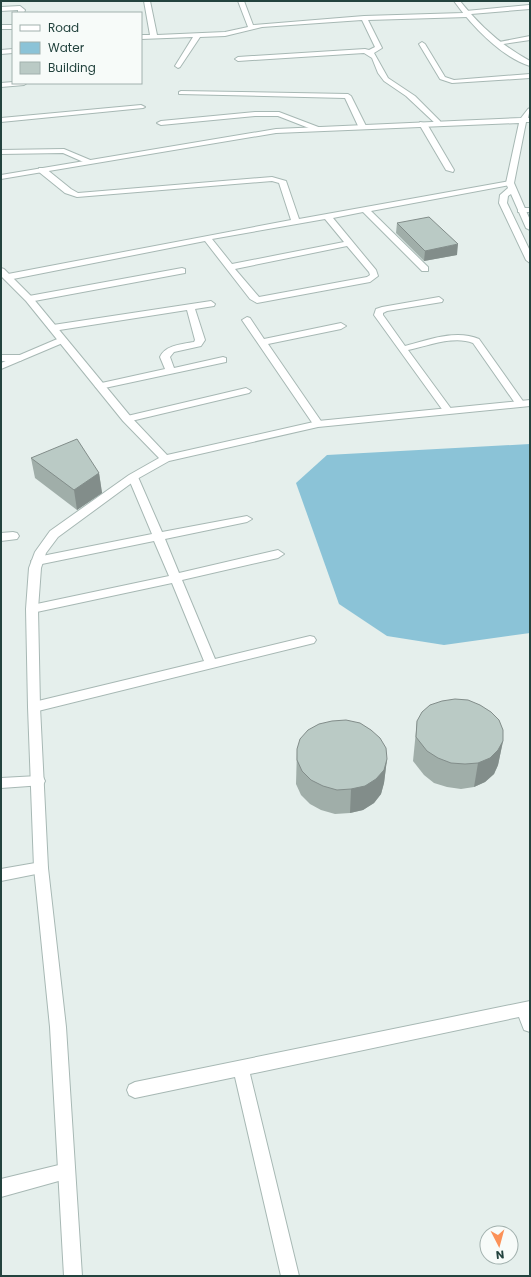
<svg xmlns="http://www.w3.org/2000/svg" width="531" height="1277" viewBox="0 0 531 1277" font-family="Poppins,sans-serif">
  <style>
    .water { fill: #8bc3d7 }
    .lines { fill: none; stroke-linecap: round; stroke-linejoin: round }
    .service-casing { stroke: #a7b8b4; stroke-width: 2 }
    .minor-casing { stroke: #a7b8b4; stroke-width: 2 }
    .tertiary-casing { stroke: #a7b8b4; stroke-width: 2 }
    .service { fill: #fff; fill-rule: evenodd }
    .minor { fill: #fff; fill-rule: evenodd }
    .tertiary { fill: #fff; fill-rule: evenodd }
    .wall { fill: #a0aea9 }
    .shaded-wall { fill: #828d8a }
    .building { fill: #bacac5; stroke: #828d8a }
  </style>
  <rect width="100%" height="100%" fill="#e5efec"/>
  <polygon class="water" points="530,444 530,633 444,645 387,636 339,604 296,483 327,455"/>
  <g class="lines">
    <defs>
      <g id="service">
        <polygon points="13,82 13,83 27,83 24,85 1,87 1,83"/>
        <polygon points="420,122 427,124 454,170 453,172 446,170 419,124"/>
        <polygon points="1,355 20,355 25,358 20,361 1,361"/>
        <polygon points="13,532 17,533 19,536 17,539 1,541 1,533"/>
        <polygon points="530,1001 530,1032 524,1030 519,1017 250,1074 299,1276 281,1276 235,1077 135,1098 129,1095 127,1090 129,1085 135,1082"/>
      </g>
      <g id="minor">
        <polygon points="144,1 150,1 157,35 225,32 248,27 238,1 244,1 253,25 364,16 463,13 466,11 529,5 530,9 471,14 468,17 368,20 382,48 374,53 388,78 415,96 440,121 441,123 437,125 406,96 384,81 378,73 372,58 364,53 238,61 235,59 238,57 365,49 369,50 375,47 362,20 262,27 225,36 200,37 180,67 178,68 175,66 193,37 141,39 141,35 150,35"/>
        <polygon points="20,6 25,10 24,13 18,13 18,10 1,11 1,7"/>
        <rect x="1" y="25" width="12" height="4"/>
        <polygon points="530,36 530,40 497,45 494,43"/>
        <polygon points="422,42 425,44 445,77 454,80 530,74 530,78 452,83 440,79 419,44"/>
        <polygon points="13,49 13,53 1,54 1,50"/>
        <polygon points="181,91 348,94 351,96 366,126 359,128 345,98 179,94 179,92"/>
        <polygon points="141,105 145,107 143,108 1,122 1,118"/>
        <polygon points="255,112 279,112 321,128 314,130 278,116 255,116 161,125 157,123 161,121"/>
        <polygon points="64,149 95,162 88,164 63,153 1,154 1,150"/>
        <path d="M 39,168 L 45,168 L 71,189 L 78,193 L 272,177 L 286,181 L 299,219 L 510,181 L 514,183 L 510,185 L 371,211 L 428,267 L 428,271 L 422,271 L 363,212 L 333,218 L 376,270 L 378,276 L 370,282 L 257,303 L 250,299 L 205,241 L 8,280 L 4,277 L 8,274 L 291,220 L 279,183 L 272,181 L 77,197 L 65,193 L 39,172 ZM 325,219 L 344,242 L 232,264 L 212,239 ZM 347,246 L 369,272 L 370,275 L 367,277 L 259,297 L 235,269 Z"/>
        <rect x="518" y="208" width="12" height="4"/>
        <polygon points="182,268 185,269 185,273 29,302 25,299 29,296"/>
        <path d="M 439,297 L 443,300 L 442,302 L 387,311 L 383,313 L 383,315 L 405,346 C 428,340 456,329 479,339 L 525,404 L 523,406 L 517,406 L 473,343 C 454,335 427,346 408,350 L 452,410 L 447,413 L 444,412 L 374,315 L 376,309 L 382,307 Z"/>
        <path d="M 211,301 L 215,304 L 214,306 L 195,309 L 205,340 L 201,346 L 174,352 L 170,357 L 174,368 L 223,357 L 226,358 L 226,362 L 100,389 L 97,388 L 95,386 L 97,384 L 165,369 L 160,357 C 165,345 183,344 194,342 L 195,340 L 187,310 L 53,331 L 48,328 L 53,325 Z"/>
        <polygon points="247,317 250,318 264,339 341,323 346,326 341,329 268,344 323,424 322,426 314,426 313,424 242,320"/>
        <polygon points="62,337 67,340 65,342 1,369 1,363"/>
        <polygon points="246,388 251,391 249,393 127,422 122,419 123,417"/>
        <polygon points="133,474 138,477 162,532 247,516 252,519 247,522 165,539 179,573 278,550 284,554 278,558 182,580 215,659 310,636 314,637 316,640 314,643 310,644 34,712 30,710 28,707 30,704 34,702 204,661 172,583 32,613 26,609 32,605 169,576 154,541 37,565 31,561 37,557 152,534 128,477"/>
        <polygon points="38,776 43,777 45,781 43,785 1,788 1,778"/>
        <polygon points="41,862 46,864 48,868 46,872 1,881 1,869"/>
        <polygon points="67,1163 73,1165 75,1171 73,1177 1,1197 1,1179"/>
      </g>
      <g id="tertiary">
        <path d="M 454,1 L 460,1 C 480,26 502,46 530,61 L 530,66 C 501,57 471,25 454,1 Z"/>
        <polygon points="530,108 528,118 530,118 530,122 526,122 514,183 530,220 530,230 526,228 511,194 508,196 507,203 530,251 530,263 526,260 499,203 500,195 508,188 506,183 519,123 276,133 1,179 1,175 276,129 521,118 528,109"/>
        <polygon points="1,268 4,269 32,297 131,417 167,455 318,421 530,400 530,406 318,427 169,461 137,479 58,537 46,553 41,568 38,609 40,707 48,868 66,1027 82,1276 64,1276 50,1027 34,868 28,707 26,609 29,568 35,552 50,531 129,475 159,458 123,421 26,301 1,276"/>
      </g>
    </defs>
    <use href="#service" class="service-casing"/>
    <use href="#minor" class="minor-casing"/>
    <use href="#tertiary" class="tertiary-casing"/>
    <use href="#service" class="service"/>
    <use href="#minor" class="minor"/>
    <use href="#tertiary" class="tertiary"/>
  </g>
  <g class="wall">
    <polygon points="397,223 457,255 424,261 396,233"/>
    <polygon points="31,458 99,473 102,493 77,510 35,478"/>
    <polygon points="417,721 503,741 498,765 494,774 485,782 474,787 461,789 447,787 434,783 424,775 413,761"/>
    <polygon points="297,749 387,759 384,783 381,794 374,803 363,810 350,813 335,814 321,810 310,804 301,795 296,784"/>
  </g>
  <g class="shaded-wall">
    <polygon points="458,244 457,255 424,261 425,251"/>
    <polygon points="99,473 102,493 77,510 74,490"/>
    <polygon points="503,741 498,765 494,774 485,782 474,787 478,763"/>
    <polygon points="387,759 384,783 381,794 374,803 363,810 350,813 351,789"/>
  </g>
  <g class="building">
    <polygon points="429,217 458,244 425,251 397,223"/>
    <polygon points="77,439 99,473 74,490 31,458"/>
    <polygon points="455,699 468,700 480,705 491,712 499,720 503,730 503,741 498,750 490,758 478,763 465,764 451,763 438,758 427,751 416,737 417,721 422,712 430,705 442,701"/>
    <polygon points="346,720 360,723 371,730 380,738 386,748 387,759 384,770 376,779 365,786 351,789 337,790 323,786 311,780 302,771 297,760 297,749 300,739 308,730 319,724 332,721"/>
  </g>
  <rect width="531" height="1277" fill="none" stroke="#23433e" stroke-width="4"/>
  <rect x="12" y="12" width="130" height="72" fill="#f7fbf9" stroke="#a2b1ae"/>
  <rect x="20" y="25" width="20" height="6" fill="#ffffff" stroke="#a2b1ae"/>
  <text x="48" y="32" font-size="12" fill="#23433e">Road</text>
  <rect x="20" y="42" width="20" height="12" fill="#8bc3d7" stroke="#a2b1ae"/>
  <text x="48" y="52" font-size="12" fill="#23433e">Water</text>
  <rect x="20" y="62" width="20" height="12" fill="#bacac5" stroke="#a2b1ae"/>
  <text x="48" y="72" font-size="12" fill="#23433e">Building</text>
  <g transform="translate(499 1245) rotate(174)"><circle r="19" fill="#f7fbf9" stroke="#a2b1ae"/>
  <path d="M0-3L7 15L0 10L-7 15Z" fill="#fb9158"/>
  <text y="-6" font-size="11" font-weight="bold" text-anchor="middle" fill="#23433e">N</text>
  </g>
</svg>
